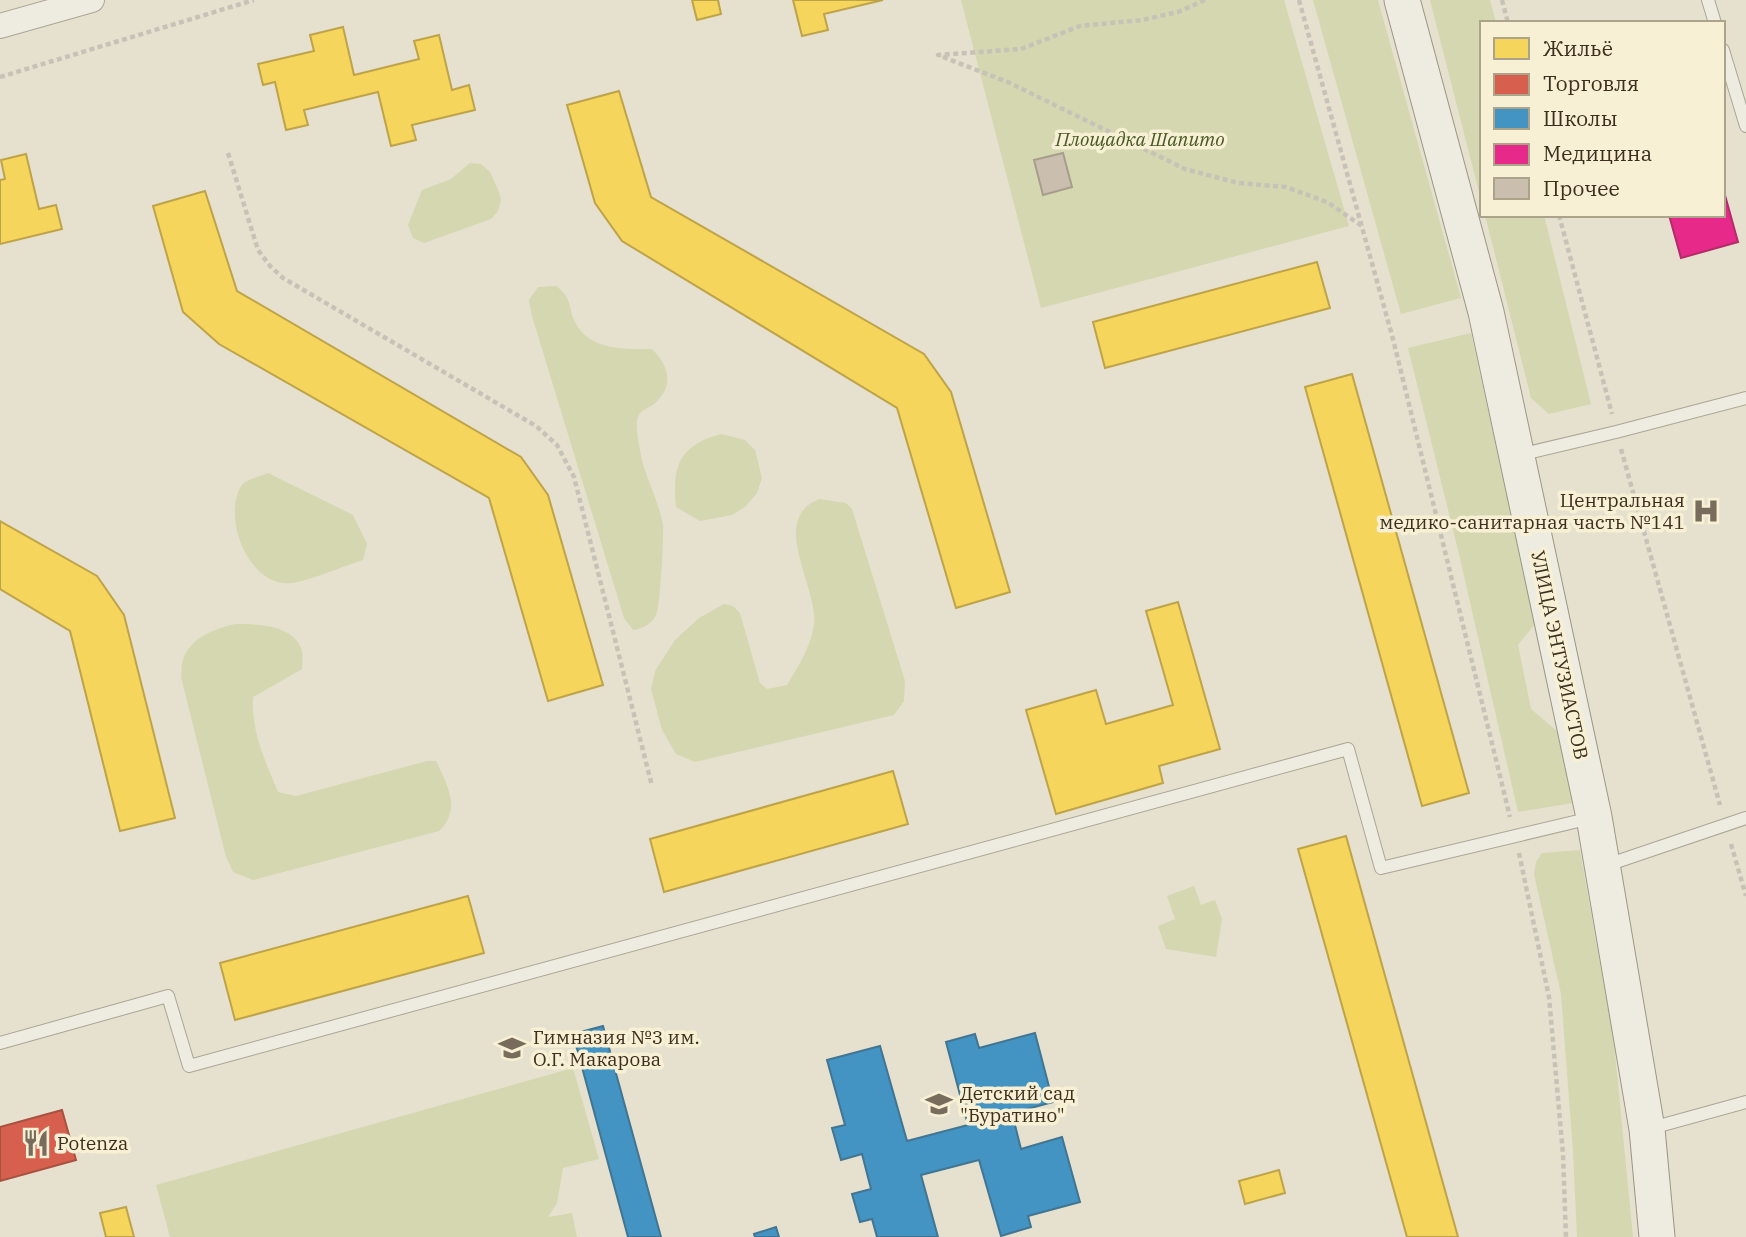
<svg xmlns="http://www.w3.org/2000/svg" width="1746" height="1237" viewBox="0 0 1746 1237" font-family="'IBM Plex Serif',serif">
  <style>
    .green { fill: #d4d7b0 }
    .homes { fill: #f6d55c; stroke: #bea349; stroke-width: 2 }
    .shops { fill: #d6604d; stroke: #a8513f; stroke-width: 2 }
    .schools { fill: #4393c3; stroke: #417592; stroke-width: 2 }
    .health { fill: #e7298a; stroke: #b42b6a; stroke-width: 2 }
    .building { fill: #cabfaf; stroke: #a79d8d; stroke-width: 2 }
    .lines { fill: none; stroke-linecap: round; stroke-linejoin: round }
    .service-casing { stroke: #aba597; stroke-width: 14 }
    .minor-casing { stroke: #aba597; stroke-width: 26 }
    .secondary-casing { stroke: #9b9586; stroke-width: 37 }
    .path { stroke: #c7c2b7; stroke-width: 4.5; stroke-dasharray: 5 3.5; stroke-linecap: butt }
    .service { stroke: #eeebe0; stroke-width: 12 }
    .minor { stroke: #eeebe0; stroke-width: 24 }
    .secondary { stroke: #eeebe0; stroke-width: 35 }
    .labels { text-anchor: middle; stroke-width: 7; stroke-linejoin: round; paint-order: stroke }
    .park-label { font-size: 19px; font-style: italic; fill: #475924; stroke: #f7f0d4 }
    .poi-label { font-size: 19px; fill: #3c2f1e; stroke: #f7f0d4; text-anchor: start }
    .street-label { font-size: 19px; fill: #3c2f1e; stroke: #f7f0d4 }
  </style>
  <rect width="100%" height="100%" fill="#e6e1ce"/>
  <g class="green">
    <polygon points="961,0 1284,0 1349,226 1041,308"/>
    <polygon points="1313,0 1378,0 1461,298 1401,314"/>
    <polygon points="1430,0 1490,0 1496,23 1482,23 1482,204"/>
    <polygon points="470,163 481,164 490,172 499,192 501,200 498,211 491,219 424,243 413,238 408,225 422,190 451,179"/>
    <polygon points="1485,215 1544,215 1591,404 1549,414 1531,398"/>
    <path d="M 556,286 C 573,298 568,309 576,324 C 591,351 626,349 652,349 C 669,366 675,386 654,404 C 649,408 640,410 638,417 C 634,425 641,455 643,464 C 649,485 660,505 663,526 C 664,536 660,603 657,612 C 654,623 643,629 633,630 L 624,618 L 532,316 L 529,300 L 538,287 Z"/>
    <polygon points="1471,333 1535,624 1518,645 1531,709 1557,731 1573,803 1518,812 1459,554 1408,348"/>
    <path d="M 721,434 L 745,440 L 755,450 L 762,478 L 757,493 L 745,507 L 732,515 L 700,521 L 676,507 C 672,467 678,446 721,434 Z"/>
    <path d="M 268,473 L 353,515 L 367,544 L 363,560 C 344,566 309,581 291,583 C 249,587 223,520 240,488 C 244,479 259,477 268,473 Z"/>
    <path d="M 819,499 L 846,503 L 852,509 L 905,681 L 904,701 L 894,715 L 695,762 L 676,754 L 662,730 L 651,689 L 655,671 L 675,640 L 699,618 L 724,604 L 733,606 L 740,613 L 760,683 L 767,689 L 787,685 C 798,667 811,646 814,625 C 818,591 779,535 805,508 C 808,504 815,501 819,499 Z"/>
    <path d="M 236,624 C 258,624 295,625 302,651 C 303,656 302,664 302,669 L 253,697 C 251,731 265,761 278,792 L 296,796 L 427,761 L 436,761 C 447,784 462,810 439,831 L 253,880 L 233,872 L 226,857 L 181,677 C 182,672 181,665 183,660 C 189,638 216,628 236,624 Z"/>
    <polygon points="1580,850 1614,1043 1633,1237 1577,1237 1573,1151 1561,994 1534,874 1536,862 1542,853"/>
    <polygon points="1194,886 1201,905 1215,900 1222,919 1216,957 1166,949 1158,926 1175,919 1167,896"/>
    <polygon points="573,1068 599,1159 563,1168 557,1203 548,1217 572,1213 577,1237 170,1237 156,1185"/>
  </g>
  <g class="homes">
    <polygon points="692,0 718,0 721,14 697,20"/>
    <polygon points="793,0 883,0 824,14 828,30 802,36"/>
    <polygon points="343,27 354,75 419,59 414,41 439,35 452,90 469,85 475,110 412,125 416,140 391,146 378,92 304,110 308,125 286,130 275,82 263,85 258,64 314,51 310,35"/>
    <polygon points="619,91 651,197 924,354 951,392 1010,592 956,608 897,408 622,241 595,203 567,105"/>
    <polygon points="26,154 39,209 56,205 62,229 0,244 0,180 5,179 1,160"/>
    <polygon points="205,191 237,291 521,457 548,495 603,685 548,701 489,498 219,344 183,312 153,206"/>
    <polygon points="1317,262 1330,308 1105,368 1093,322"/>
    <polygon points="1352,374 1469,793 1422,806 1305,387"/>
    <polygon points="0,521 97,576 124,615 175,818 120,831 70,631 0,589"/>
    <polygon points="1178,602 1220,749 1159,766 1163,783 1056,814 1026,710 1096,690 1106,724 1173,705 1146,611"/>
    <polygon points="893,771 908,824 664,892 650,839"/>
    <polygon points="1346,836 1458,1237 1407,1237 1298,849"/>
    <polygon points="468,896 484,953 235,1020 220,963"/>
    <polygon points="1279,1170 1285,1193 1245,1204 1239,1181"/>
    <polygon points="126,1207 134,1237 106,1237 100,1213"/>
  </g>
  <polygon class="shops" points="62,1110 76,1160 0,1181 0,1127"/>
  <g class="schools">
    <polygon points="603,1026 661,1237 628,1237 573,1034"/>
    <polygon points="1035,1033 1053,1102 1012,1113 1021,1149 1062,1137 1080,1202 1028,1216 1031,1227 1001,1236 979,1160 921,1175 938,1237 877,1237 872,1219 860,1222 852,1194 871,1189 862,1154 841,1160 832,1128 845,1125 827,1060 880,1046 907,1141 968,1125 946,1042 975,1034 979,1048"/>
    <polygon points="776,1227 779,1237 755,1237 754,1234"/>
  </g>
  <polygon class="health" points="1723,188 1738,242 1681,258 1669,215 1723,215"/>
  <polygon class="building" points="1063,153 1072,187 1043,195 1034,160"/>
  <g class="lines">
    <defs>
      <g id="service">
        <polyline points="1708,0 1715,23"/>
        <polyline points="1723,50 1746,126"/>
        <polyline points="1519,455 1616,432 1746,398"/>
        <polyline points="1604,866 1746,818"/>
        <polyline points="0,1043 168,996 189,1066 1348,749 1381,868 1591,818"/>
        <polyline points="1648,1129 1746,1102"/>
      </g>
      <polyline id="minor" points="0,26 92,0"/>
      <polyline id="secondary" points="1402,0 1486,312 1594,817 1647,1129 1657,1237"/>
    </defs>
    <use href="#service" class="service-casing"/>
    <use href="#minor" class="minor-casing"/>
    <use href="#secondary" class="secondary-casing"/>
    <g class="path">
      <polyline points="1205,0 1178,12 1142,20 1080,26 1021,49 938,55 1010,83 1185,169 1238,183 1286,187 1327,202 1362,226"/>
      <polyline points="1299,0 1393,339 1510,817"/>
      <polyline points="1502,0 1508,23"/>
      <polyline points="0,77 254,0"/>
      <polyline points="228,153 258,250 270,266 283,278 536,426 557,445 574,477 652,786"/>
      <polyline points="1559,215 1612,414"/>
      <polyline points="1621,449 1720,805"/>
      <polyline points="1731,844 1746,896"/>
      <polyline points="1519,853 1549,997 1563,1154 1566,1237"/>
    </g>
    <use href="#service" class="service"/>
    <use href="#minor" class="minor"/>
    <use href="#secondary" class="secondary"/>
  </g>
  <defs>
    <symbol id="hospital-bare" viewBox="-9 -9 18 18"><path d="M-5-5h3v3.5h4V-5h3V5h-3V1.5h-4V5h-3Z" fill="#786d5c" stroke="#f7f0d4" stroke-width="2.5" paint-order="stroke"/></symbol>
    <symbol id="school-bare" viewBox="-9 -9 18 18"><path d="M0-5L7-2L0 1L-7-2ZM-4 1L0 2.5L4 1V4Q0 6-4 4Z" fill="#786d5c" stroke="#f7f0d4" stroke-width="2.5" paint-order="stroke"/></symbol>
    <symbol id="restaurant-bare" viewBox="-9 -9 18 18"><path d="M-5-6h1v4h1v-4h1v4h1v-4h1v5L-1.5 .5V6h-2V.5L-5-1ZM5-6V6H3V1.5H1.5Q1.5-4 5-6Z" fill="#786d5c" stroke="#f7f0d4" stroke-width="2.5" paint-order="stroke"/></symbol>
  </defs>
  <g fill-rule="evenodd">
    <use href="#hospital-bare" x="1687" y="492" width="38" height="38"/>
    <use href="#school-bare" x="493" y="1029" width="38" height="38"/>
    <use href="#school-bare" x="920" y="1085" width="38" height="38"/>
    <use href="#restaurant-bare" x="17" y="1124" width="38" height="38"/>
  </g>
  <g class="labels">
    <g class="park-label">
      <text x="1140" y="146">Площадка Шапито</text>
    </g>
    <g class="poi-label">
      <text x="1685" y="507" text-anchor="end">Центральная<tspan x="1685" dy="22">медико-санитарная часть №141</tspan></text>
      <text x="533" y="1044">Гимназия №3 им.<tspan x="533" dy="22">О.Г. Макарова</tspan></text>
      <text x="960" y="1100">Детский сад<tspan x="960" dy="22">"Буратино"</tspan></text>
      <text x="57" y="1150">Potenza</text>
    </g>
    <g class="street-label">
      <text transform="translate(1560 655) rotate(78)" y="7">УЛИЦА ЭНТУЗИАСТОВ</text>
    </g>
  </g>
  <rect x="1480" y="21" width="245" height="196" fill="#f7f0d4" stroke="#aca38b" stroke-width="2"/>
  <rect x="1494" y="38" width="35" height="21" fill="#f6d55c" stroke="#aca38b" stroke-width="2"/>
  <text x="1543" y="56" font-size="21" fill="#3c2f1e">Жильё</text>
  <rect x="1494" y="74" width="35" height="21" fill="#d6604d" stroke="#aca38b" stroke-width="2"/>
  <text x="1543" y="91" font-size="21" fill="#3c2f1e">Торговля</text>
  <rect x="1494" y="108" width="35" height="21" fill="#4393c3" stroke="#aca38b" stroke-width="2"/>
  <text x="1543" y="126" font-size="21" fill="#3c2f1e">Школы</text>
  <rect x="1494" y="144" width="35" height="21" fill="#e7298a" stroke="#aca38b" stroke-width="2"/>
  <text x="1543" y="161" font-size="21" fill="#3c2f1e">Медицина</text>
  <rect x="1494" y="178" width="35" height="21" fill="#cabfaf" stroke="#aca38b" stroke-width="2"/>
  <text x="1543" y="196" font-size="21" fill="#3c2f1e">Прочее</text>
</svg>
